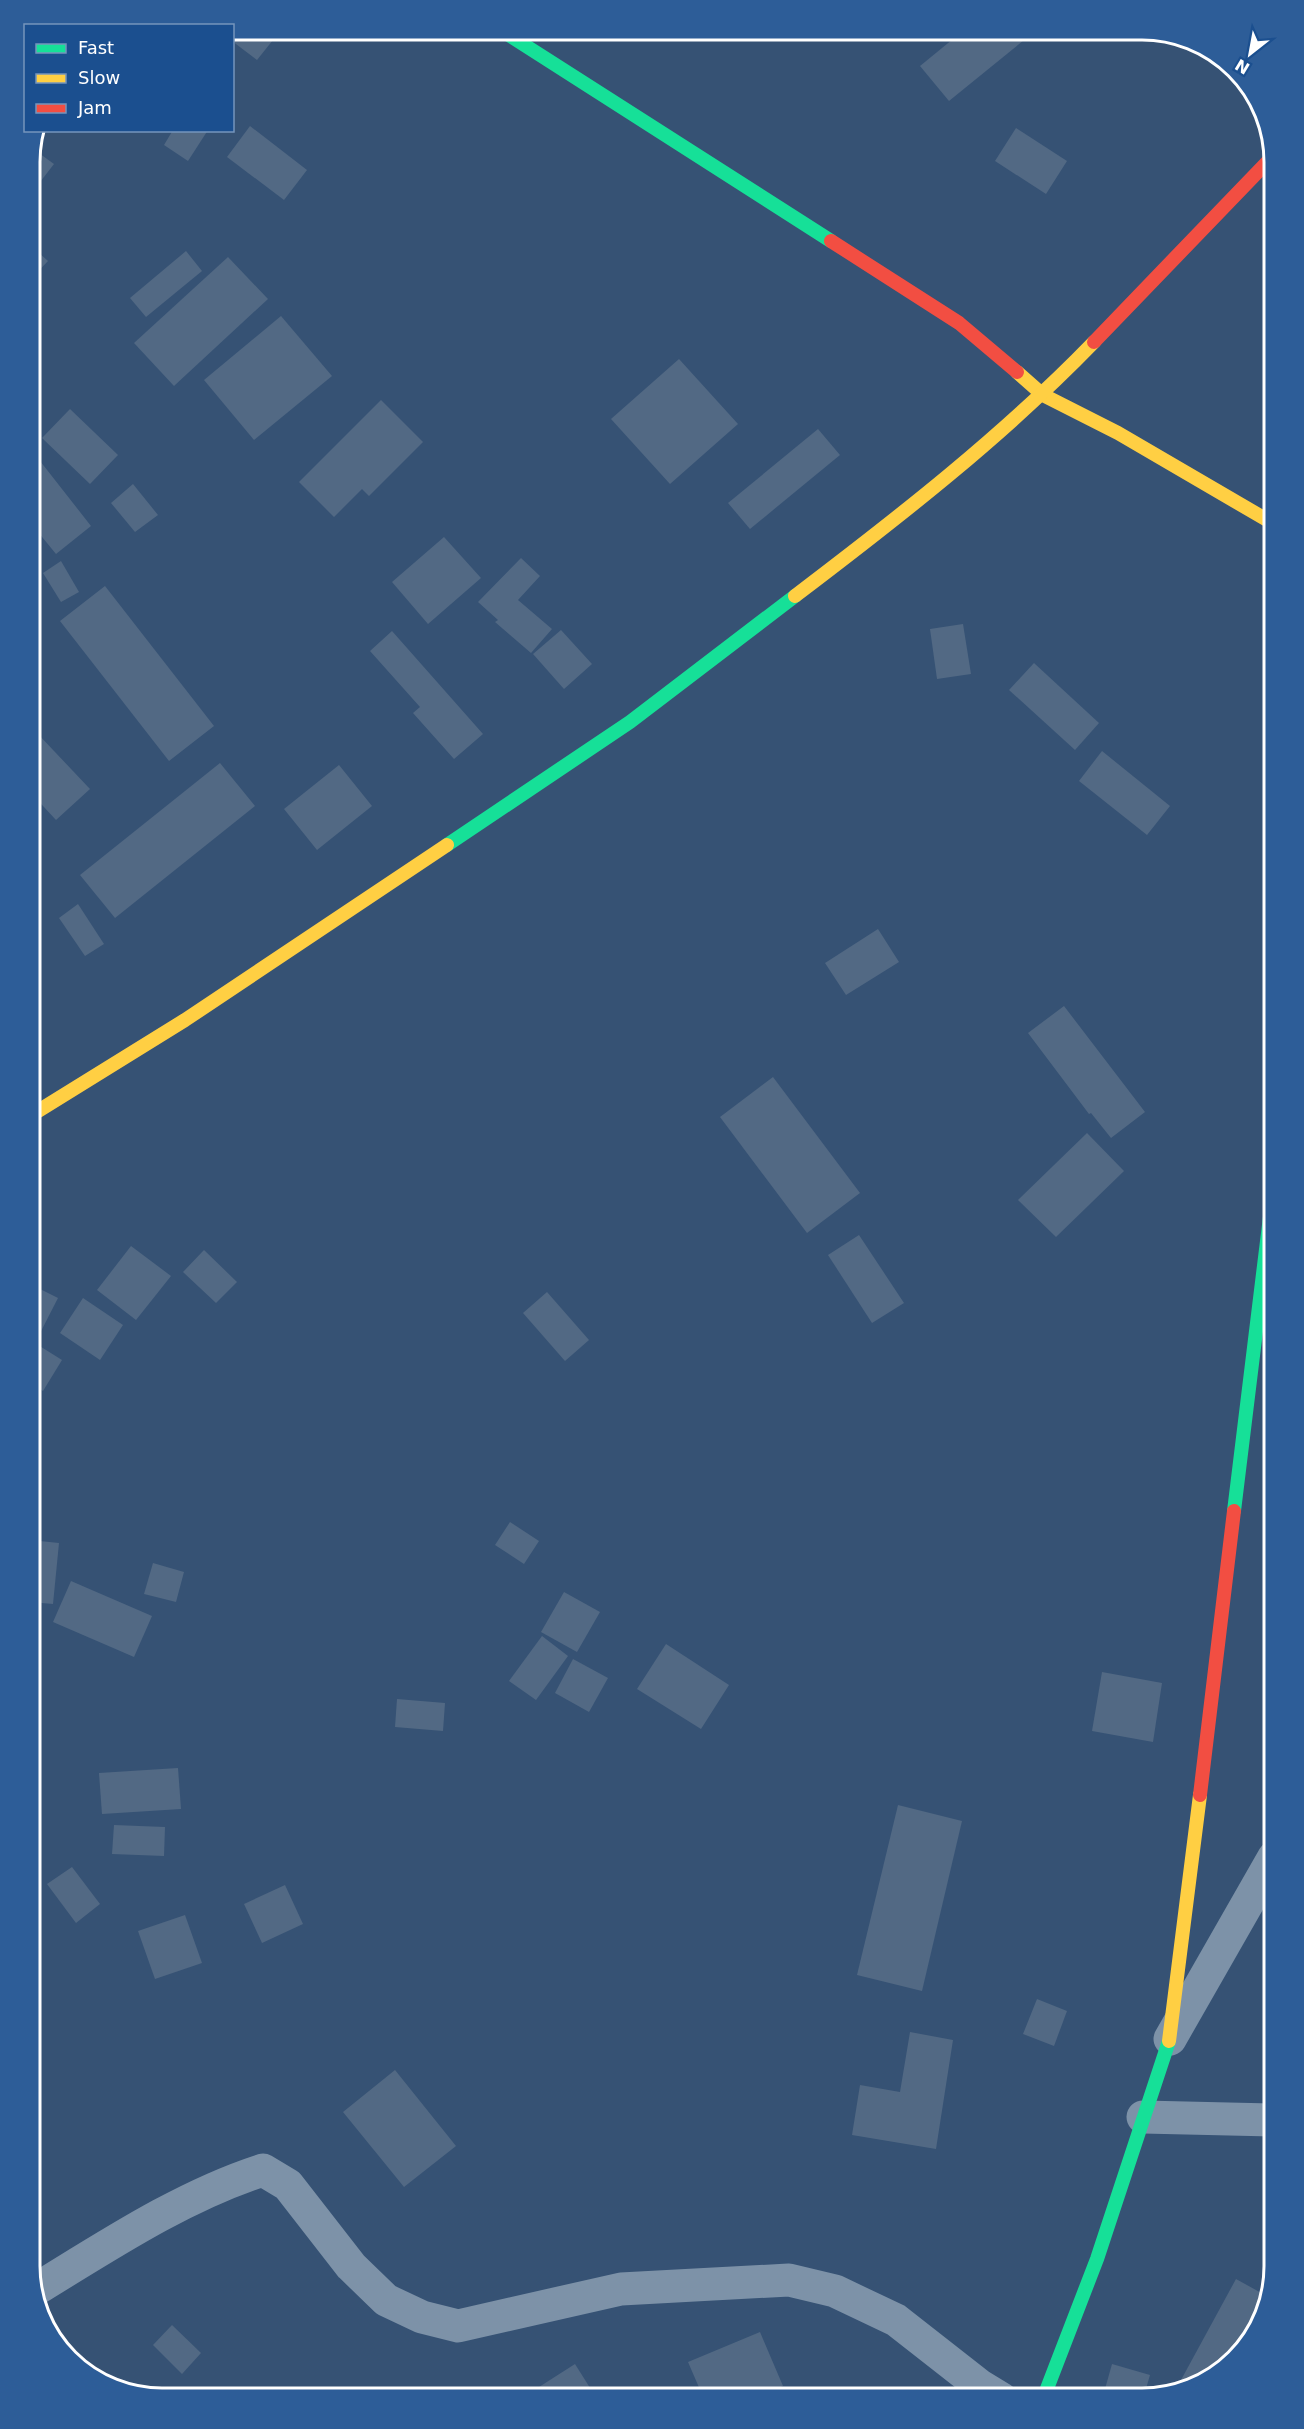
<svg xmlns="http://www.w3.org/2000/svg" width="1304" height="2429" viewBox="0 0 1304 2429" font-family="'DejaVu Sans',sans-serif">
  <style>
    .building { fill: #526984 }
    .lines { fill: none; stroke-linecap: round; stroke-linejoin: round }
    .street { stroke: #7d92a8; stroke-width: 33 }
    .fast { stroke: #16e098; stroke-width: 14 }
    .slow { stroke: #ffcf43; stroke-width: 14 }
    .jam { stroke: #f24e42; stroke-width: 14 }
    .rim { fill: none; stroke: #fff; stroke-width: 3 }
  </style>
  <rect width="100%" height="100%" fill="#365274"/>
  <g class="building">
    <polygon points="232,30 281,30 257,60 232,41"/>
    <polygon points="964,30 1025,30 1029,36 949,101 920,66"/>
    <polygon points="250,126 307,170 284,200 227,157"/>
    <polygon points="1016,128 1067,161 1046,194 995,161"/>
    <polygon points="173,130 208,130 188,161 164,145"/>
    <polygon points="36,151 54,164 37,186 30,181 30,159"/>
    <polygon points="30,245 48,261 30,280"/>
    <polygon points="186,251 202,271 146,317 130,298"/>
    <polygon points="228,257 268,299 174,386 134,343"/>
    <polygon points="281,316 332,376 254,440 204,380"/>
    <polygon points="679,359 738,424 670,484 611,419"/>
    <polygon points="381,400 423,442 369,496 362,489 334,517 299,482"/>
    <polygon points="70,409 118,455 90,484 42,438"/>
    <polygon points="818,429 840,455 750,529 728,503"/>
    <polygon points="33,452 91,526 56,554 38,532 30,537 30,454"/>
    <polygon points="133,484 158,515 135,532 111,503"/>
    <polygon points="444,537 481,578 428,624 392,582"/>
    <polygon points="521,558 540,576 518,600 552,629 531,653 495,622 498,620 478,602"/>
    <polygon points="61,561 79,592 61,602 43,573"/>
    <polygon points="105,586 214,726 169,761 60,621"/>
    <polygon points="963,624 971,674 937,679 930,629"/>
    <polygon points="561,630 592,664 564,689 533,654"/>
    <polygon points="392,631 483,734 454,759 413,713 420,707 370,651"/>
    <polygon points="1034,663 1099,723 1075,750 1009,690"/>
    <polygon points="37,733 90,789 56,820 30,792 30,739"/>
    <polygon points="1102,751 1170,806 1147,835 1079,781"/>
    <polygon points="220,763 255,806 115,918 80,875"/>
    <polygon points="339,765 372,806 317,850 284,809"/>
    <polygon points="78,904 104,944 85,956 59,918"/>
    <polygon points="878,929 899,962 846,995 825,963"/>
    <polygon points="1064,1006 1145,1112 1111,1138 1091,1113 1089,1114 1028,1033"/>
    <polygon points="773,1077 860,1193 807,1233 720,1117"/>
    <polygon points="1087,1133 1124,1171 1056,1237 1018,1200"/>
    <polygon points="859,1235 904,1303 872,1323 828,1255"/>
    <polygon points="131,1246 171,1276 136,1320 97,1290"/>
    <polygon points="204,1250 237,1282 216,1303 183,1272"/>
    <polygon points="30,1284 58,1298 37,1339 30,1335"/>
    <polygon points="547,1292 589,1340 565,1361 523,1313"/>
    <polygon points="83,1298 123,1325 100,1360 60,1333"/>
    <polygon points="30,1340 62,1360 43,1391 30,1383"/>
    <polygon points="510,1522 539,1541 524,1564 495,1545"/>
    <polygon points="30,1540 59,1543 53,1604 30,1602"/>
    <polygon points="153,1563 184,1572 176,1602 144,1594"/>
    <polygon points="71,1581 152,1616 134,1657 53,1622"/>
    <polygon points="564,1592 600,1612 577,1652 541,1632"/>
    <polygon points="542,1636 568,1656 536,1700 509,1681"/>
    <polygon points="666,1644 729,1685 701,1729 637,1689"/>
    <polygon points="573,1659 608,1678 589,1712 555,1693"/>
    <polygon points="1102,1672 1162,1683 1153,1742 1092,1731"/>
    <polygon points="397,1699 445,1703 443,1731 395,1727"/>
    <polygon points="178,1768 181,1809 102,1814 99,1773"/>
    <polygon points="898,1805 962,1821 922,1991 857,1975"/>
    <polygon points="114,1825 165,1827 164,1856 112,1854"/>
    <polygon points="72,1867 100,1904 76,1923 47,1884"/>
    <polygon points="285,1885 303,1924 262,1943 244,1904"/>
    <polygon points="30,1911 34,1911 39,1953 30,1954"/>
    <polygon points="185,1915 202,1963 155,1979 138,1931"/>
    <polygon points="1037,1999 1067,2011 1054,2046 1023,2034"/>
    <polygon points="910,2032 953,2040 936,2149 852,2135 860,2085 900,2092"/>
    <polygon points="395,2070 456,2146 404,2187 343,2112"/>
    <polygon points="1236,2279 1265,2295 1251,2340 1192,2389 1176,2392 1175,2391"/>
    <polygon points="172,2325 201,2353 182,2374 153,2345"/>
    <polygon points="760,2332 783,2386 776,2389 780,2399 704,2399 688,2362"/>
    <polygon points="575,2364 597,2399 531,2399 528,2394"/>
    <polygon points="1112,2364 1150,2375 1143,2399 1105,2389"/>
  </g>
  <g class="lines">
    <g class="street">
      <polyline points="1170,2039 1274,1857"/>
      <polyline points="1143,2117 1274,2120"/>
      <path d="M 35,2290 C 107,2246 182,2196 263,2170 L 288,2185 L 351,2266 L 386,2300 L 422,2317 L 458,2326 L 621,2289 L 789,2280 L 835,2291 L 896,2320 L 979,2385 L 1002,2399"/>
    </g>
    <g class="fast">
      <polyline points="501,30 831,241"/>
      <polyline points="447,845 630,722 795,596"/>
      <polyline points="1234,1511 1274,1184"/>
      <polyline points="1043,2399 1097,2259 1169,2041"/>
    </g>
    <g class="slow">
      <polyline points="1017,372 1043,395 1118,433 1274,524"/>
      <path d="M 795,596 C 899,517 1003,436 1094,342"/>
      <polyline points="30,1116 185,1020 447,845"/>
      <polyline points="1169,2041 1200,1795"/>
    </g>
    <g class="jam">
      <polyline points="831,241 959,323 1017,372"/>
      <polyline points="1094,342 1273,156"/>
      <polyline points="1200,1795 1234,1511"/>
    </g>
  </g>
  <path d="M0 0H1304V2429H0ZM162 40H1142A122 122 0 0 1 1264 162V2266A122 122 0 0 1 1142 2388H162A122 122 0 0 1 40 2266V162A122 122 0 0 1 162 40Z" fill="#2d5d98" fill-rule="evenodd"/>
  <path class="rim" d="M162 40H1142A122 122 0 0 1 1264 162V2266A122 122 0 0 1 1142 2388H162A122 122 0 0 1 40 2266V162A122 122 0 0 1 162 40Z"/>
  <rect x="24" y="24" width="210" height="108" fill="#1b4f8f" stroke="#7695bc" stroke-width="1.5"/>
  <rect x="36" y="44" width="30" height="9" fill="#16e098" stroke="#7695bc" stroke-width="1.5"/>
  <text x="78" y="54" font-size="18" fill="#ffffff">Fast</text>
  <rect x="36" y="74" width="30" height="9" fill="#ffcf43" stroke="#7695bc" stroke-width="1.5"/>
  <text x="78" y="84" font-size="18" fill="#ffffff">Slow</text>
  <rect x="36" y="104" width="30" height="9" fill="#f24e42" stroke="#7695bc" stroke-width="1.5"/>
  <text x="78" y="114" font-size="18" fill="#ffffff">Jam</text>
  <g transform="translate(1250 54) rotate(211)" stroke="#1b4f8f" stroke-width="4.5" paint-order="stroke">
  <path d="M0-4.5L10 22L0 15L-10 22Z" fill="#ffffff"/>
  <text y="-9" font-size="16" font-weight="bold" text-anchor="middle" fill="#ffffff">N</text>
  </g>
</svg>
